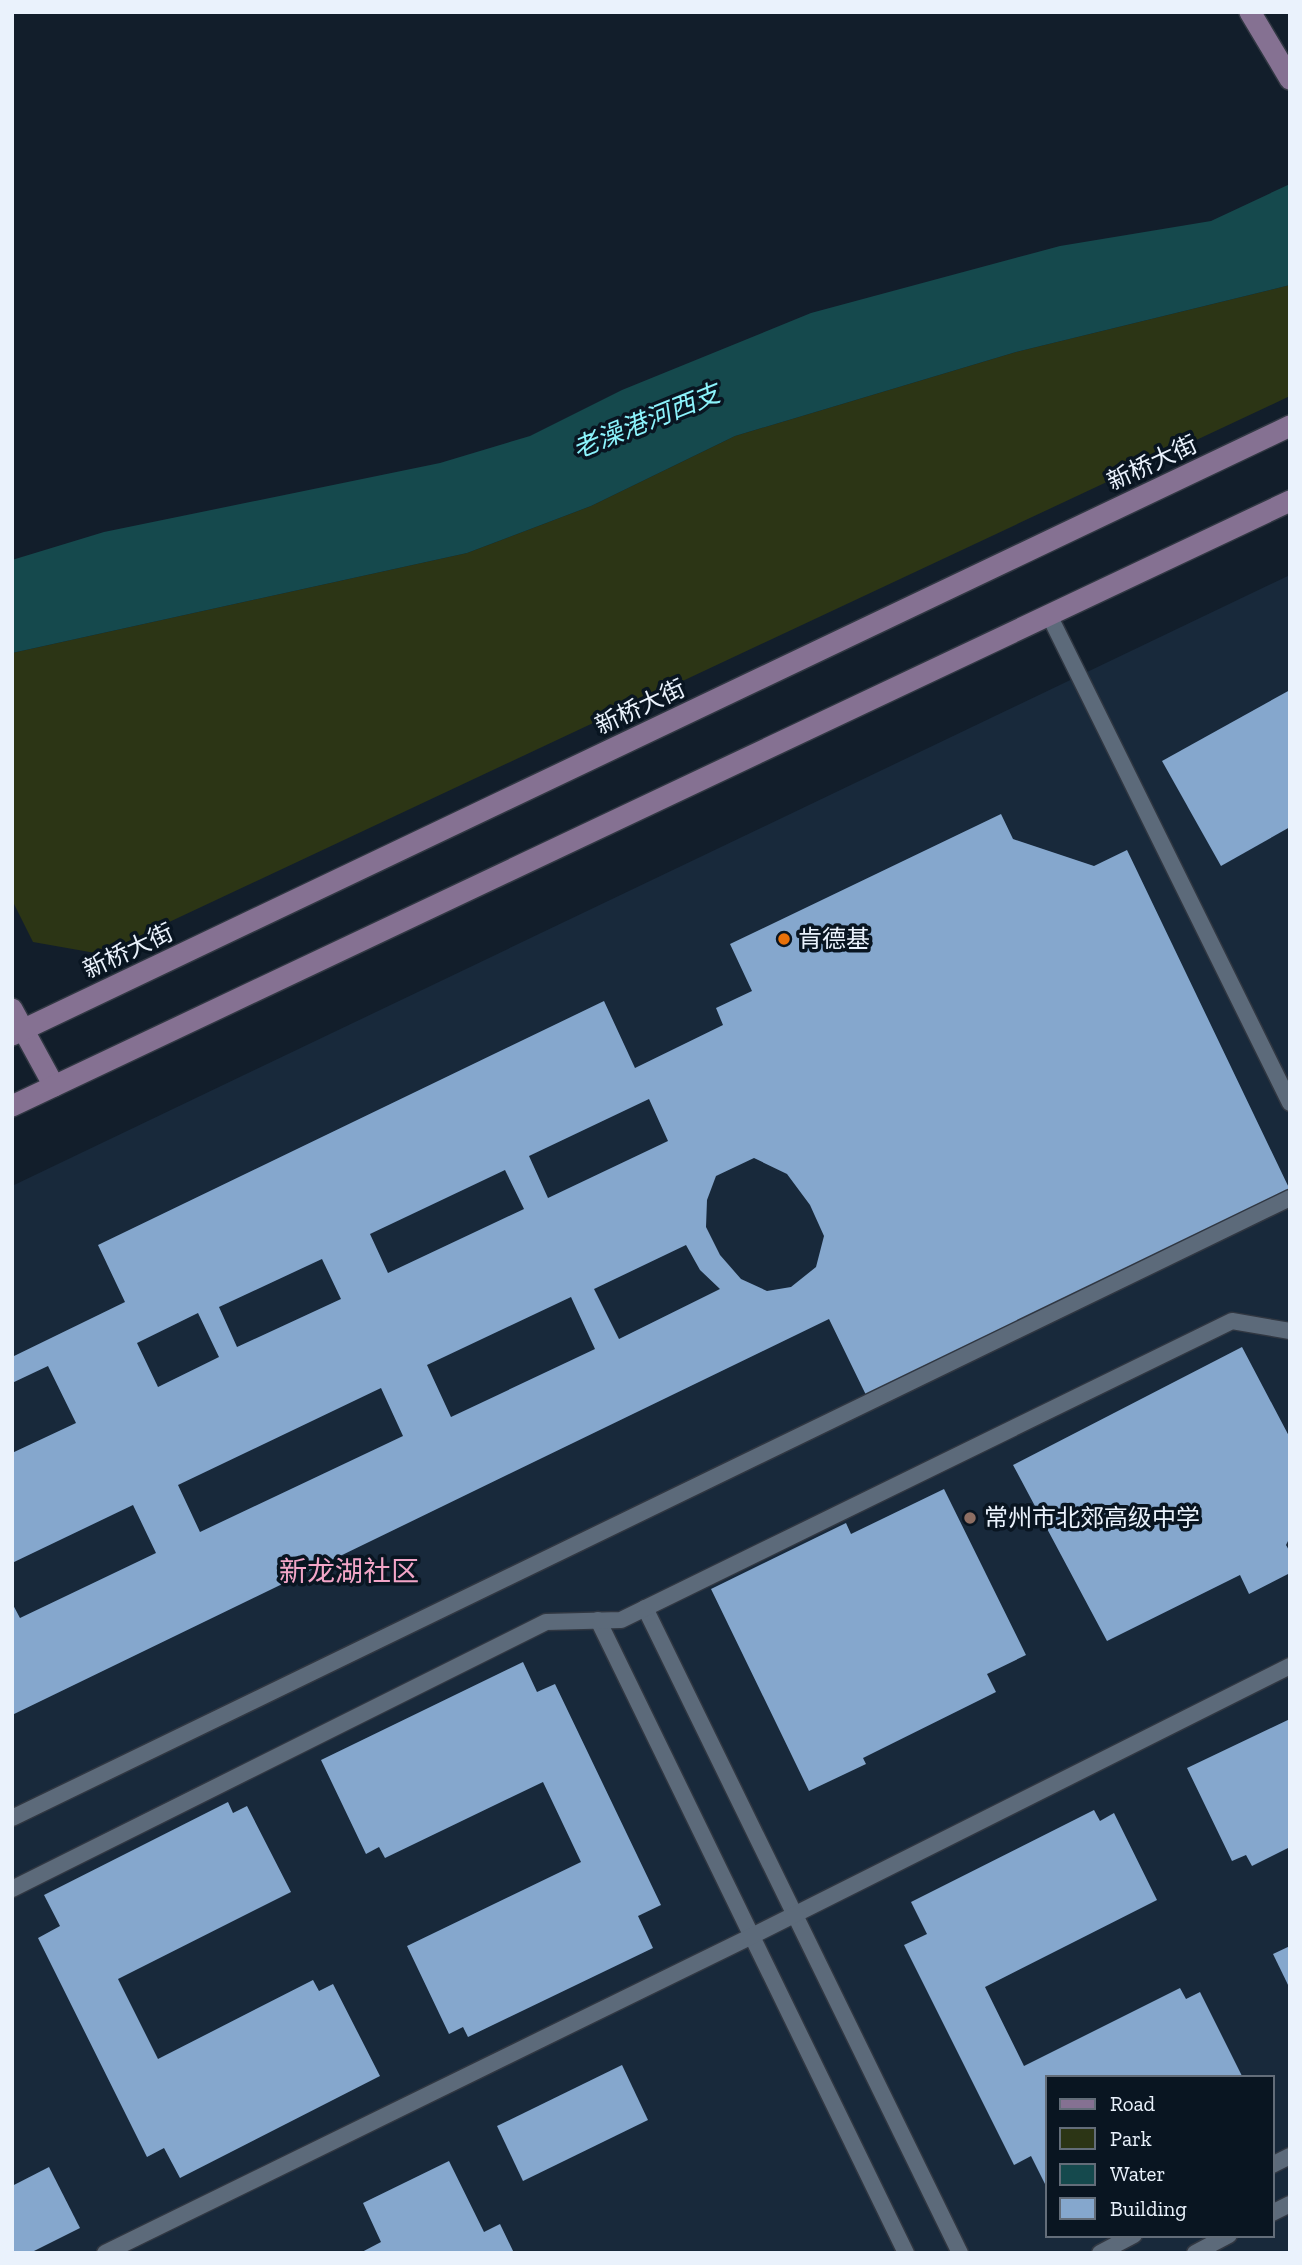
<svg xmlns="http://www.w3.org/2000/svg" width="1302" height="2265" viewBox="0 0 1302 2265" font-family="'Zilla Slab','Noto Sans SC',serif">
  <style>
    .built { fill: #18293b; fill-rule: evenodd }
    .green { fill: #2c3515 }
    .water { fill: #15494d }
    .building { fill: #85a7cd; fill-rule: evenodd }
    .lines { fill: none; stroke-linecap: round; stroke-linejoin: round }
    .lane-casing { stroke: #303742; stroke-width: 19 }
    .secondary-casing { stroke: #303742; stroke-width: 24 }
    .lane { stroke: #5c6a7a; stroke-width: 16 }
    .secondary { stroke: #857192; stroke-width: 21 }
    .food-dot { fill: #e8710a; stroke: #091521; stroke-width: 2.5 }
    .education-dot { fill: #8d6e63; stroke: #091521; stroke-width: 2.5 }
    .labels { text-anchor: middle; stroke-width: 7; stroke-linejoin: round; paint-order: stroke }
    .street-label { font-size: 24px; fill: #eaf2fc; stroke: #091521 }
    .poi-label { font-size: 24px; fill: #eaf2fc; stroke: #091521; text-anchor: start }
    .water-label { font-size: 26px; font-style: italic; fill: #8cf3fc; stroke: #091521 }
    .quarter-label { font-size: 28px; fill: #f2a5c7; stroke: #091521 }
  </style>
  <rect width="100%" height="100%" fill="#121e2b"/>
  <path class="built" d="M 1290,575 L 1290,2253 L 12,2253 L 12,1186 ZM 1048,2078 L 1272,2078 L 1272,2235 L 1048,2235 Z"/>
  <polygon class="green" points="1290,285 1290,396 101,954 33,942 12,900 12,653 467,553 591,506 735,436 1016,352"/>
  <polygon class="water" points="1290,184 1290,285 1016,352 735,436 591,506 467,553 12,653 12,560 104,532 440,463 530,436 622,390 811,313 1060,246 1211,221"/>
  <g class="building">
    <polygon points="1290,690 1290,827 1221,866 1162,761"/>
    <path d="M 1001,814 L 1013,839 L 1094,866 L 1127,850 L 1290,1190 L 866,1395 L 829,1319 L 12,1715 L 12,1603 L 20,1618 L 156,1553 L 133,1505 L 12,1563 L 12,1453 L 76,1423 L 48,1366 L 12,1383 L 12,1357 L 125,1302 L 98,1245 L 604,1001 L 635,1068 L 723,1025 L 716,1008 L 752,991 L 730,944 ZM 649,1099 L 668,1141 L 548,1198 L 529,1156 ZM 754,1158 L 787,1174 L 810,1205 L 824,1236 L 816,1267 L 791,1287 L 767,1291 L 741,1279 L 720,1255 L 706,1227 L 707,1200 L 716,1176 ZM 505,1170 L 524,1209 L 388,1273 L 370,1234 ZM 686,1245 L 700,1270 L 720,1289 L 619,1339 L 594,1289 ZM 322,1259 L 341,1299 L 237,1347 L 219,1307 ZM 571,1297 L 595,1349 L 451,1417 L 427,1365 ZM 198,1313 L 219,1357 L 158,1387 L 137,1343 ZM 381,1388 L 403,1436 L 200,1532 L 178,1485 Z"/>
    <polygon points="1242,1347 1290,1438 1290,1537 1286,1545 1290,1552 1290,1573 1249,1594 1240,1575 1107,1641 1013,1465"/>
    <polygon points="944,1489 1026,1655 987,1674 996,1692 863,1758 866,1764 809,1791 711,1589 846,1523 851,1534"/>
    <polygon points="523,1662 537,1692 555,1684 661,1905 638,1916 653,1948 468,2037 463,2027 449,2034 407,1946 581,1862 543,1782 385,1858 379,1847 366,1854 321,1760"/>
    <polygon points="1290,1719 1290,1847 1252,1866 1246,1855 1232,1861 1187,1768"/>
    <polygon points="228,1802 233,1813 247,1806 291,1892 118,1979 158,2059 313,1980 319,1991 333,1984 380,2076 180,2178 164,2148 147,2157 38,1938 60,1926 44,1895"/>
    <polygon points="1094,1810 1100,1821 1114,1813 1157,1900 985,1987 1024,2066 1180,1988 1186,1999 1200,1992 1243,2078 1048,2078 1046,2186 1031,2156 1014,2165 904,1945 927,1934 911,1902"/>
    <polygon points="1290,1946 1290,1989 1273,1954"/>
    <polygon points="622,2065 648,2120 523,2181 497,2126"/>
    <polygon points="449,2161 484,2232 500,2224 514,2253 360,2253 381,2242 363,2203"/>
    <polygon points="49,2167 80,2228 30,2253 12,2253 12,2186"/>
  </g>
  <g class="lines">
    <defs>
      <g id="lane">
        <polyline points="1049,615 1290,1103"/>
        <polyline points="645,1608 960,2253"/>
        <polyline points="598,1620 906,2253"/>
        <polyline points="12,1818 1290,1198"/>
        <polyline points="12,1889 546,1622 621,1620 1232,1321 1290,1331"/>
        <polyline points="1272,2165 1290,2156"/>
        <polyline points="1272,2213 1290,2204"/>
        <polyline points="105,2253 752,1936 1290,1666"/>
        <polyline points="1100,2253 1134,2235"/>
        <polyline points="1195,2253 1229,2235"/>
      </g>
      <g id="secondary">
        <polyline points="1250,12 1290,79"/>
        <polyline points="12,1009 54,1086"/>
        <polyline points="12,1035 1290,426"/>
        <polyline points="12,1106 1290,501"/>
      </g>
    </defs>
    <use href="#lane" class="lane-casing"/>
    <use href="#secondary" class="secondary-casing"/>
    <use href="#lane" class="lane"/>
    <use href="#secondary" class="secondary"/>
  </g>
  <circle class="food-dot" cx="784" cy="939" r="7"/>
  <circle class="education-dot" cx="970" cy="1518" r="7"/>
  <g class="labels">
    <g class="street-label">
      <text transform="translate(1152 463) rotate(-25)" y="8">新桥大街</text>
      <text transform="translate(640 707) rotate(-25)" y="8">新桥大街</text>
      <text transform="translate(128 951) rotate(-25)" y="8">新桥大街</text>
    </g>
    <g class="poi-label">
      <text x="798" y="947">肯德基</text>
      <text x="984" y="1526">常州市北郊高级中学</text>
    </g>
    <g class="water-label">
      <text transform="translate(646 421) rotate(-22)" y="9">老澡港河西支</text>
    </g>
    <g class="quarter-label">
      <text x="349" y="1581">新龙湖社区</text>
    </g>
  </g>
  <rect width="1302" height="2265" fill="none" stroke="#eaf2fc" stroke-width="28"/>
  <rect x="1046" y="2076" width="228" height="161" fill="#091521" stroke="#636d79" stroke-width="2"/>
  <rect x="1060" y="2099" width="35" height="10" fill="#857192" stroke="#636d79" stroke-width="2"/>
  <text x="1110" y="2111" font-size="21" fill="#eaf2fc">Road</text>
  <rect x="1060" y="2128" width="35" height="21" fill="#2c3515" stroke="#636d79" stroke-width="2"/>
  <text x="1110" y="2146" font-size="21" fill="#eaf2fc">Park</text>
  <rect x="1060" y="2164" width="35" height="21" fill="#15494d" stroke="#636d79" stroke-width="2"/>
  <text x="1110" y="2181" font-size="21" fill="#eaf2fc">Water</text>
  <rect x="1060" y="2198" width="35" height="21" fill="#85a7cd" stroke="#636d79" stroke-width="2"/>
  <text x="1110" y="2216" font-size="21" fill="#eaf2fc">Building</text>
</svg>
